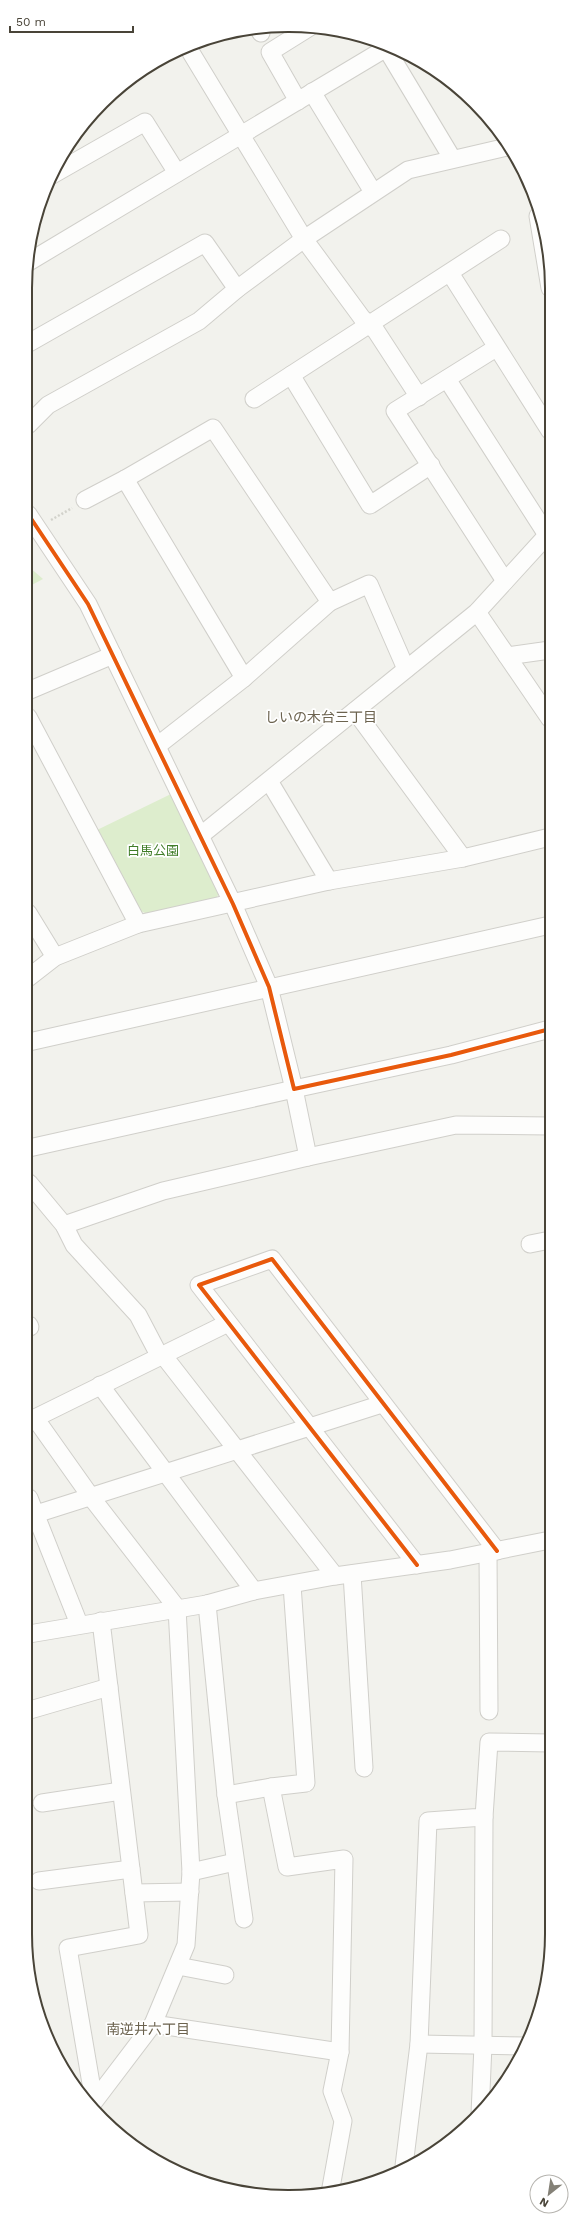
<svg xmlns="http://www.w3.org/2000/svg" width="577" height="2222" viewBox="0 0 577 2222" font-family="'Work Sans','Noto Sans JP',sans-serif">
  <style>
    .green { fill: #ddedcd }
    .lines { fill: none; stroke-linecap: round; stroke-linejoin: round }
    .minor-casing { stroke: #d0cfca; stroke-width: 19 }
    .path { stroke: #d2d2cb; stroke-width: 2.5; stroke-dasharray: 2 2; stroke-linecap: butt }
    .minor { stroke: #fdfdfc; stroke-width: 17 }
    .cycleway-casing { stroke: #fff; stroke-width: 6 }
    .cycleway { stroke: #e8590c; stroke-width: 4 }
    .labels { text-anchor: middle; stroke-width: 3.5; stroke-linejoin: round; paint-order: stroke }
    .park-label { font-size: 13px; fill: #407d29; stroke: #fff }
    .neighbourhood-label { font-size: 14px; fill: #6c634f; stroke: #fff }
    .rim { fill: none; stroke: #494438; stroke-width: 2 }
  </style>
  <rect width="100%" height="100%" fill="#f2f2ed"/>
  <g class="green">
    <polygon points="28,566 43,579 28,587"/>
    <polygon points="171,794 219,893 216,899 149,915 141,911 97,830"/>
  </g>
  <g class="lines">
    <defs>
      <g id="minor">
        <polyline points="258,28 261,33"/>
        <polyline points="187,46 304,239 362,318 376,331 419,397"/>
        <polyline points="386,48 452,158"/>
        <polyline points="312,92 373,192"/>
        <polyline points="298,101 270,52 310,27"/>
        <polyline points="52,175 145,122 177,173"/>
        <polyline points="538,216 550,288"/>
        <polyline points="27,263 388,47"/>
        <polyline points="450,273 550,431"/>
        <polyline points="27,344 205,243 237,289"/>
        <polyline points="496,348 395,411 505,581"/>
        <polyline points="291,375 370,505 431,465"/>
        <polyline points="447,379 547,535"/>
        <polyline points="254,399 501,239"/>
        <polyline points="28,425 48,405 199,321 237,289 304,239 408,170 507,147"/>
        <polyline points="85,500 125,479"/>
        <polyline points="28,514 88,604 233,904 269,987 294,1089 451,1055 550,1029"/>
        <polyline points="477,612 550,719"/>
        <polyline points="507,656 550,650"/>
        <polyline points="244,678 125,479 213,428 330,602"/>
        <polyline points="28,691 113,655"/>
        <polyline points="355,711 463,858"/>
        <polyline points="28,717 138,924"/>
        <polyline points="157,746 244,678 330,602 369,584 406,669"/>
        <polyline points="269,781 329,881"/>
        <polyline points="200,836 477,612 550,532"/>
        <polyline points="28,913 55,957"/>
        <polyline points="28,978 55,957 138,924 329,881 463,858 550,837"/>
        <polyline points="29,1042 550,925"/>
        <polyline points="29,1148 294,1089 308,1157"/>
        <polyline points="29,1183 64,1225 74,1245 138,1315 160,1357"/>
        <polyline points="64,1225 163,1191 308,1157 456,1125 550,1126"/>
        <polyline points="530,1244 550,1240"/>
        <polyline points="29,1325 30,1327"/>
        <polyline points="163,1355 335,1576"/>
        <polyline points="100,1385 254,1591"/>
        <polyline points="35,1418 91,1497 177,1608 191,1872 186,1945 153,2024 90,2107"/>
        <polyline points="29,1421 228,1323"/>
        <polyline points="29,1498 79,1624"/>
        <polyline points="36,1514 382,1404"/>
        <polyline points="488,1552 489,1711"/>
        <polyline points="417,1565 199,1285 272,1259 497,1551"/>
        <polyline points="352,1574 364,1768"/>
        <polyline points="207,1604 226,1795 244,1919"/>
        <polyline points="29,1634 207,1604 254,1591 335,1576 450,1560 550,1540"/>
        <polyline points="30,1710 109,1687"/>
        <polyline points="271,1787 287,1867 344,1859 340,2052 332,2091 343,2121 330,2193"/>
        <polyline points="226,1795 271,1787 306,1783 292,1585"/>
        <polyline points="42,1803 121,1791"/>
        <polyline points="191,1872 235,1862"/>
        <polyline points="39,1881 131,1869"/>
        <polyline points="134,1893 190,1892"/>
        <polyline points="178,1966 225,1975"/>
        <polyline points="153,2024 340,2052"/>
        <polyline points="419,2044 525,2046"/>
        <polyline points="94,2101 68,1948 139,1935 101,1621"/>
        <polyline points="480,2114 483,2045 484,1817"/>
        <polyline points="404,2166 419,2044 428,1821 484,1817 489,1742 550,1743"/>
      </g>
    </defs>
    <use href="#minor" class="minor-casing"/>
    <polyline class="path" points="51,520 72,508"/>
    <use href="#minor" class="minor"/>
    <defs>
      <g id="cycleway">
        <polyline points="28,514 88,604 233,904 269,987 294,1089 451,1055 550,1029"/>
        <polyline points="417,1565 199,1285 272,1259 497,1551"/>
      </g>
    </defs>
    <use href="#cycleway" class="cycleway-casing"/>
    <use href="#cycleway" class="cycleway"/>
  </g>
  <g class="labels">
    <g class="park-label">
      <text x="153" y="855">白馬公園</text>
    </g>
    <g class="neighbourhood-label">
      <text x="321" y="722">しいの木台三丁目</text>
      <text x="148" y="2034">南逆井六丁目</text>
    </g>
  </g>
  <path d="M0 0H577V2222H0ZM288 32H289A256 256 0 0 1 545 288V1934A256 256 0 0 1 289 2190H288A256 256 0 0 1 32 1934V288A256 256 0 0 1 288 32Z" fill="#fff" fill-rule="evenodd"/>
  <path class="rim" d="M288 32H289A256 256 0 0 1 545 288V1934A256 256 0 0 1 289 2190H288A256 256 0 0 1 32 1934V288A256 256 0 0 1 288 32Z"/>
  <g transform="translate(549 2194) rotate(210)"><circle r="19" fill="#ffffff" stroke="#b6b4af"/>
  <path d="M0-3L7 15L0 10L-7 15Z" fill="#848177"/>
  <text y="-6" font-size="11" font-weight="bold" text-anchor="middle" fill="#494438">N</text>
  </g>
  <path d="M10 26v6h123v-6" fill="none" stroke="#494438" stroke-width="2"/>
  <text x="16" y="26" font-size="12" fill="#494438" stroke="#ffffff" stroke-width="3" paint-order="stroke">50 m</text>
</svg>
